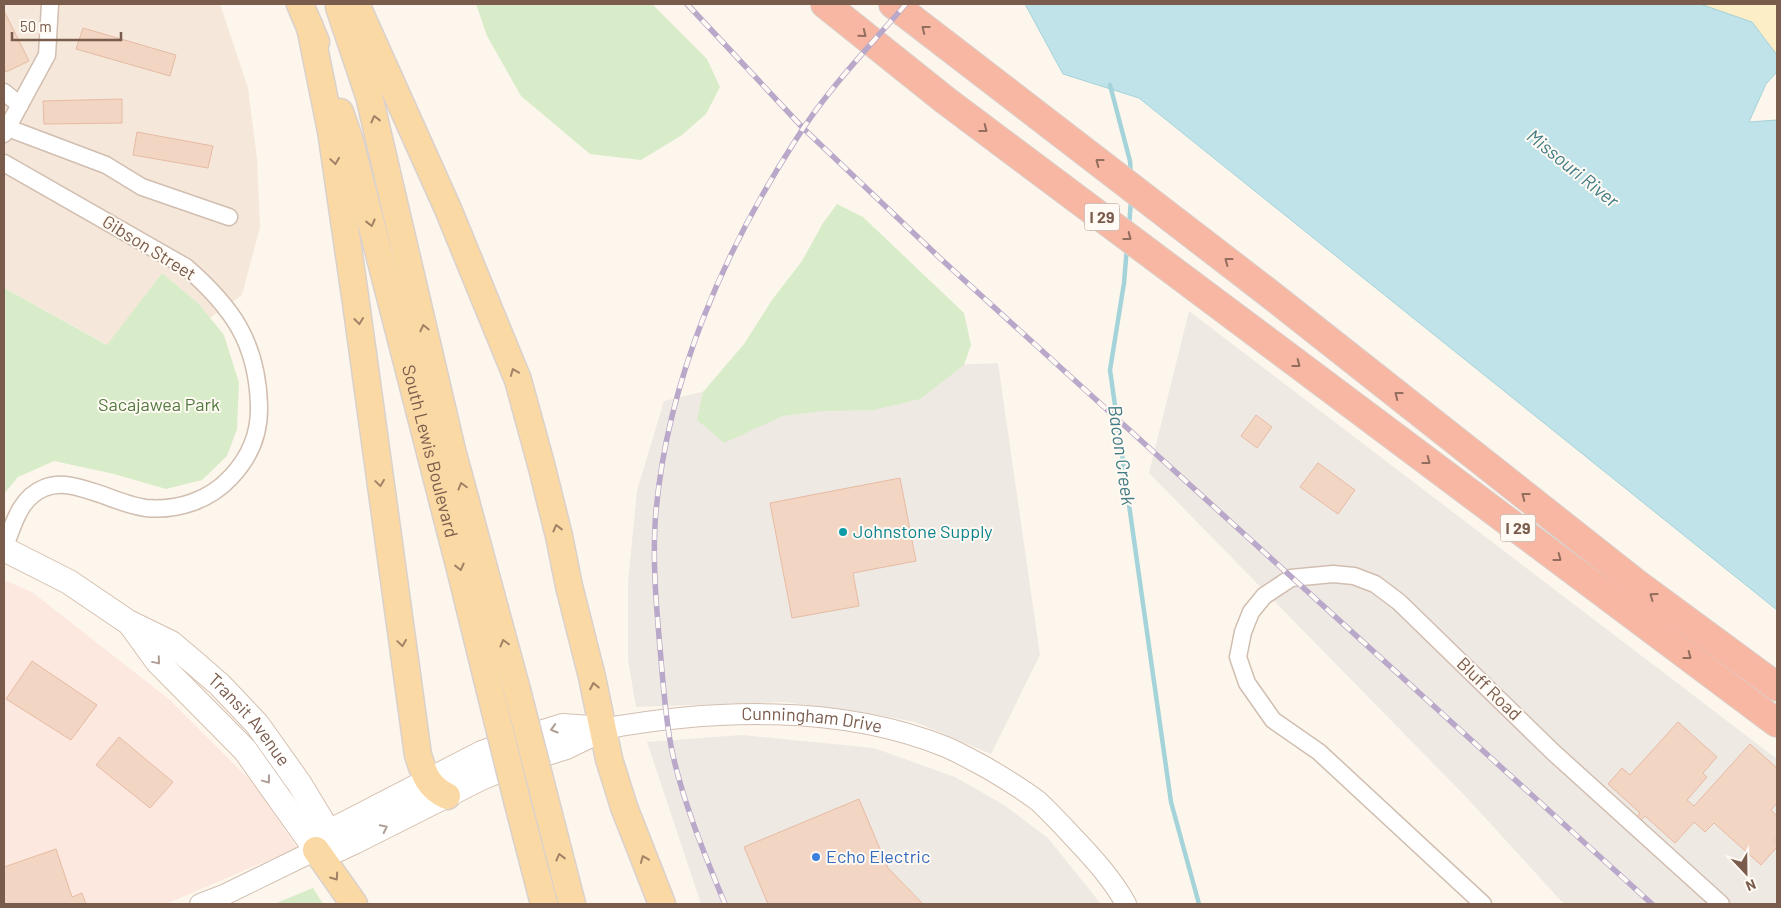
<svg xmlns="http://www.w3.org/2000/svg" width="1781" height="908" viewBox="0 0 1781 908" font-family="Barlow,sans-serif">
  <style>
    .residential { fill: #f5e8da }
    .commercial { fill: #fde8e0 }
    .industrial { fill: #efe9e4 }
    .green { fill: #d8ecc9 }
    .sand { fill: #fcefc7 }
    .water { fill: #bfe3e8; stroke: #a5d3da }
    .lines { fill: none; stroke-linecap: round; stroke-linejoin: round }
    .stream { stroke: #a5d3da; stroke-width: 4.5 }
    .building { fill: #f3d5c3; stroke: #e6bba3 }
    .minor-casing { stroke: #d1beb0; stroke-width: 19 }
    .tertiary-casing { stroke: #d1beb0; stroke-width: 22 }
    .secondary-casing { stroke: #d6c0b0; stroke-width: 26 }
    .primary-casing { stroke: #dad1cd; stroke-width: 29 }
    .motorway-casing { stroke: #dad1cd; stroke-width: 30 }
    .minor { stroke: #fff; stroke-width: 16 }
    .tertiary { stroke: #fff; stroke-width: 20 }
    .secondary { stroke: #fff; stroke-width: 24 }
    .primary { stroke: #fbd9a5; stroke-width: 26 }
    .motorway { stroke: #f7b7a3; stroke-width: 28 }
    .rail-casing { stroke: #b9a8c9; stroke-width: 5.5 }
    .rail { stroke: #fffaf3; stroke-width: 4; stroke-dasharray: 11; stroke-linecap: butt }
    .primary-bridge-casing { stroke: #dad1cd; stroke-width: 29; stroke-linecap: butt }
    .primary-bridge { stroke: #fbd9a5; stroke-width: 26 }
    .oneway { stroke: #936e5e }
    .oneway2 { stroke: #a18267 }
    .oneway3 { stroke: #af9d94 }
    .culture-dot { fill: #0f9aa8; stroke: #fffaf3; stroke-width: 2 }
    .shop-dot { fill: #3f7fe0; stroke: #fffaf3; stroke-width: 2 }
    .labels { text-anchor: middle; stroke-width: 4; stroke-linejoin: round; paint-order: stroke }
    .shield { fill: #fffaf3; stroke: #a28b7f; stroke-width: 1 }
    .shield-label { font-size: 16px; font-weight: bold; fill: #7a5c4d }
    .street-label { font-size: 18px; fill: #7a5c4d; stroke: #fffaf3 }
    .park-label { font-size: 18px; fill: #537a41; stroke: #fffaf3 }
    .culture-label { font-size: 18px; fill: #0d838f; stroke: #fffaf3; text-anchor: start }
    .shop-label { font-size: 18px; fill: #366cbe; stroke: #fffaf3; text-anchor: start }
    .water-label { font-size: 19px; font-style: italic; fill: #437c86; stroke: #fffaf3 }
  </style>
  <rect width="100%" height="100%" fill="#fdf6ec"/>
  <polygon class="residential" points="4,4 220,4 248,88 257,159 260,227 242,295 210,318 198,303 162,273 108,345 4,288"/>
  <polygon class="commercial" points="4,580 32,592 170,700 254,784 297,848 166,904 4,904"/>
  <g class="industrial">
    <polygon points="1189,311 1777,759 1777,904 1564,904 1468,799 1149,473"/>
    <polygon points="998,363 1040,655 991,754 915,722 868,713 784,702 636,707 628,660 628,581 637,491 664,401 783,372"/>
    <polygon points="742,735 874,748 955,777 1004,805 1048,838 1101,904 701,904 647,742"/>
  </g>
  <g class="green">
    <polygon points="476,4 652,4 707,59 720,87 706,114 682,135 641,160 590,154 521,96 487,36"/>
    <polygon points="837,204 863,217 964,313 971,345 964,365 920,399 874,410 824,411 783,416 724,443 697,420 703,392 744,344 772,300 802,261 823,223"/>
    <polygon points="162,273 198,303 224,335 239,383 237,429 227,456 202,480 166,489 114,474 54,461 18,477 4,494 4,288 107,345"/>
    <polygon points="313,888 323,904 274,904"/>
  </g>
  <polygon class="sand" points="1696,4 1777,4 1777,64"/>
  <polygon class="water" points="1025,4 1700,4 1752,22 1777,55 1777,72 1766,84 1749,122 1777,120 1777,610 1139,98 1063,74"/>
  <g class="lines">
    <g class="stream">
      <polyline points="1110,85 1130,161 1131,175"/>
      <polyline points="1129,227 1131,200"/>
      <polyline points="1127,247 1124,283 1110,370 1171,802 1199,904"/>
    </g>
  </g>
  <g class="building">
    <polygon points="4,11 29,61 6,72 4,67"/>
    <polygon points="83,28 176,55 170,76 76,49"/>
    <polygon points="122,99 122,123 44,124 43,101"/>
    <polygon points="137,132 213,146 208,168 133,155"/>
    <polygon points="1256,415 1272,427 1257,448 1241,436"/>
    <polygon points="1318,463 1355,490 1338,514 1300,487"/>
    <polygon points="900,478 916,561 853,573 859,606 792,618 770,503"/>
    <polygon points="32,661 97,705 71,740 6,699"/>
    <polygon points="1678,722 1717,757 1703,773 1707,777 1687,800 1694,806 1750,744 1777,768 1777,803 1771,810 1777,816 1777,837 1774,840 1777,843 1777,847 1761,865 1714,823 1705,832 1694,822 1675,843 1645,816 1639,822 1635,819 1640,813 1608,784 1622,768 1630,775"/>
    <polygon points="119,737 173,782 150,808 96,765"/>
    <polygon points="859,799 888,868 923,904 768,904 744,847"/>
    <polygon points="56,849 72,897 82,893 86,904 4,904 4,867"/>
  </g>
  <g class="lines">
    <defs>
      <g id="minor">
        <polyline points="4,92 20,105"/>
        <polyline points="8,128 106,165 142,187 229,217"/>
        <polyline points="4,134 47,55 50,4"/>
        <path d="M 4,163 L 186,267 C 232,307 257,342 259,405 C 260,433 250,457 231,477 C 210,500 178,511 146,508 C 131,506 116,500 103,495 C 84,489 64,480 44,488 C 19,498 13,526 4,549"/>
        <polyline points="1483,904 1319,752 1273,720 1247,683 1238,657 1243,632 1251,612 1264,596 1291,578 1333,574 1354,576 1375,584 1399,602 1553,752 1721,904"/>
      </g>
      <g id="tertiary">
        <path id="s1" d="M 603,729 C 713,709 840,704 946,747 C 960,753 974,761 987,768 C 1004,778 1022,789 1038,801 C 1051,813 1063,826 1075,839 C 1094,859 1113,880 1126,904"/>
        <polyline points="200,904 226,894 316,850"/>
      </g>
      <g id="secondary">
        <path id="s2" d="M 4,549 L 69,582 L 128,622 L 171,643 L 197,665 L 220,685 L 257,724 L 299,783 L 339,849"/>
        <polyline points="131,625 157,661 245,750 316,850"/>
        <polyline points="320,845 329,832 482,753 521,739 563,726 603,729"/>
        <polyline points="323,850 339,849 354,842 483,777 528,759 566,747 601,730"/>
      </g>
      <g id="primary">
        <polyline points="300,4 316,42"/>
        <polyline points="356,4 448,209 518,380 541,464 559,536 569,586 592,677 609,759 624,807 662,904"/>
        <polyline points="339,7 369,96 452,450 517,690"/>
        <path d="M 310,27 L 331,131 L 356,303 L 418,755 C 424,774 428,787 447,796"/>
        <path id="s3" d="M 340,112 L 350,141 L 460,569 L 492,699"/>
        <polyline points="544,795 572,904"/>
        <polyline points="518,804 544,904"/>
        <polyline points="316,850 354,904"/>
      </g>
      <g id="motorway">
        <polyline points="825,4 945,100 1777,723"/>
        <polyline points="893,4 1266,291 1636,583 1777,687"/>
      </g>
    </defs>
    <use href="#minor" class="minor-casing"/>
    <use href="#tertiary" class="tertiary-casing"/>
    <use href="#secondary" class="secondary-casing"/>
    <use href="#primary" class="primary-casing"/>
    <use href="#motorway" class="motorway-casing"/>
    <use href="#minor" class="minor"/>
    <use href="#tertiary" class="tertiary"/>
    <use href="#secondary" class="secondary"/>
    <use href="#primary" class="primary"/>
    <use href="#motorway" class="motorway"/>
    <defs>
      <g id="rail">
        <polyline points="687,4 803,128 942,260 1652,904"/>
        <path d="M 725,904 C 705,856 681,797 671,746 C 665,714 663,681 660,648 C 656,603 652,556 656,511 C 668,379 724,251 795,141 C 826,91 868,48 906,4"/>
      </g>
    </defs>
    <use href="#rail" class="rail-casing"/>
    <use href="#rail" class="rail"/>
    <defs>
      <g id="primary-bridge">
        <polyline points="517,690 544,795"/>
        <polyline points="492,699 518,804"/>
      </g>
    </defs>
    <use href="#primary-bridge" class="primary-bridge-casing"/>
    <use href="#primary-bridge" class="primary-bridge"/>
  </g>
  <defs><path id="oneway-chevron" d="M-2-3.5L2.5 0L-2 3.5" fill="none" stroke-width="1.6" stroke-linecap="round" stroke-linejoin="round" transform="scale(1.25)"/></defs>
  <g class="oneway">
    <use href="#oneway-chevron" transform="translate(925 29) rotate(-142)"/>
    <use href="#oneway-chevron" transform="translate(863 34) rotate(39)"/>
    <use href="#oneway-chevron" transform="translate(984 129) rotate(37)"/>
    <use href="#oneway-chevron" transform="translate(1099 162) rotate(-143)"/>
    <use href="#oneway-chevron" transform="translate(1128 237) rotate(37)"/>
    <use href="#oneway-chevron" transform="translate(1228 261) rotate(-143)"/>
    <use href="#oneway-chevron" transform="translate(1297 364) rotate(37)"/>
    <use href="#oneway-chevron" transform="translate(1398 395) rotate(-142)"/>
    <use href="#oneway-chevron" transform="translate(1427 461) rotate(37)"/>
    <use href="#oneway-chevron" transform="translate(1525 496) rotate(-142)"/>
    <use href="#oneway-chevron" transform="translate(1558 558) rotate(37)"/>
    <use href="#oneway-chevron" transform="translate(1653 596) rotate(-144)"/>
    <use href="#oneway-chevron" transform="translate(1688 656) rotate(37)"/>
  </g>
  <g class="oneway2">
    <use href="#oneway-chevron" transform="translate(375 119) rotate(-104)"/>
    <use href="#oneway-chevron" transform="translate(335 161) rotate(82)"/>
    <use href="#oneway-chevron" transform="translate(371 223) rotate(76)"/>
    <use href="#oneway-chevron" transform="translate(359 321) rotate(83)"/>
    <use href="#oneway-chevron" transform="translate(424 328) rotate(-103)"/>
    <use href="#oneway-chevron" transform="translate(514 372) rotate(-112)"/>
    <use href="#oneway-chevron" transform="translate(380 483) rotate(82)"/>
    <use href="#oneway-chevron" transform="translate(462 486) rotate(-105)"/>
    <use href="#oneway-chevron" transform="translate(557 528) rotate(-104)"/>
    <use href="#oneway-chevron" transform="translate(460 567) rotate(76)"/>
    <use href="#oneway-chevron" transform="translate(402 643) rotate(82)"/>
    <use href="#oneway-chevron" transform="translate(504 643) rotate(-105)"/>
    <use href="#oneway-chevron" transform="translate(594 686) rotate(-101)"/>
    <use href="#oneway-chevron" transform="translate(560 857) rotate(-104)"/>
    <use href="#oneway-chevron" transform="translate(644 859) rotate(-112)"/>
    <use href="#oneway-chevron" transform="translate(335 877) rotate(55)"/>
  </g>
  <g class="oneway3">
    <use href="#oneway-chevron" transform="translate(157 661) rotate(50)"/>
    <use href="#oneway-chevron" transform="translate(554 729) rotate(163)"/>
    <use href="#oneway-chevron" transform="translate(267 780) rotate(53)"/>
    <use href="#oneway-chevron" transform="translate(384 828) rotate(-26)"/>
  </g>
  <circle class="culture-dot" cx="843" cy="532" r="5"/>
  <circle class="shop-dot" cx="816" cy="857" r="5"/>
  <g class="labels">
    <g class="shield">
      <rect x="1084.5" y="203.5" width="35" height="27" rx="4"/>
      <rect x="1500.5" y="514.5" width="35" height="27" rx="4"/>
    </g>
    <g class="shield-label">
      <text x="1102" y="223">I 29</text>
      <text x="1518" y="534">I 29</text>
    </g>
    <g class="street-label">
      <text transform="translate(149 248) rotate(32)" y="6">Gibson Street</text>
      <text dy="6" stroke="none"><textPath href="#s3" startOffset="351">South Lewis Boulevard</textPath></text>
      <text transform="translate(1489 689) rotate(44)" y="6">Bluff Road</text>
      <text dy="6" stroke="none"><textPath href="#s2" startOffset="302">Transit Avenue</textPath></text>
      <text dy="6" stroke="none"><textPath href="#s1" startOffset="210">Cunningham Drive</textPath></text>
    </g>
    <g class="park-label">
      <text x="159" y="411">Sacajawea Park</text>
    </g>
    <g class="culture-label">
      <text x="853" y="538">Johnstone Supply</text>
    </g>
    <g class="shop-label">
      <text x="826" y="863">Echo Electric</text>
    </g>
    <g class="water-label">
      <text transform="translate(1573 168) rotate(39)" y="7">Missouri River</text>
      <text transform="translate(1122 455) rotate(82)" y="7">Bacon Creek</text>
    </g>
  </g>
  <rect width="1781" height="908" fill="none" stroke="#7a5c4d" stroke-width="10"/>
  <g transform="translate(1746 873) rotate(158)" stroke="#fffaf3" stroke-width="4" paint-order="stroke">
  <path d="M0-4L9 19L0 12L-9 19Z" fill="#7a5c4d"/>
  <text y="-8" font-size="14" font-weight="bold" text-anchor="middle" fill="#7a5c4d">N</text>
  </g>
  <path d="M12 32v8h109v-8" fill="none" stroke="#7a5c4d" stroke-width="2.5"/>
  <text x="20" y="32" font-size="15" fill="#7a5c4d" stroke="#fffaf3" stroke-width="4" paint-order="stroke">50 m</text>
</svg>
